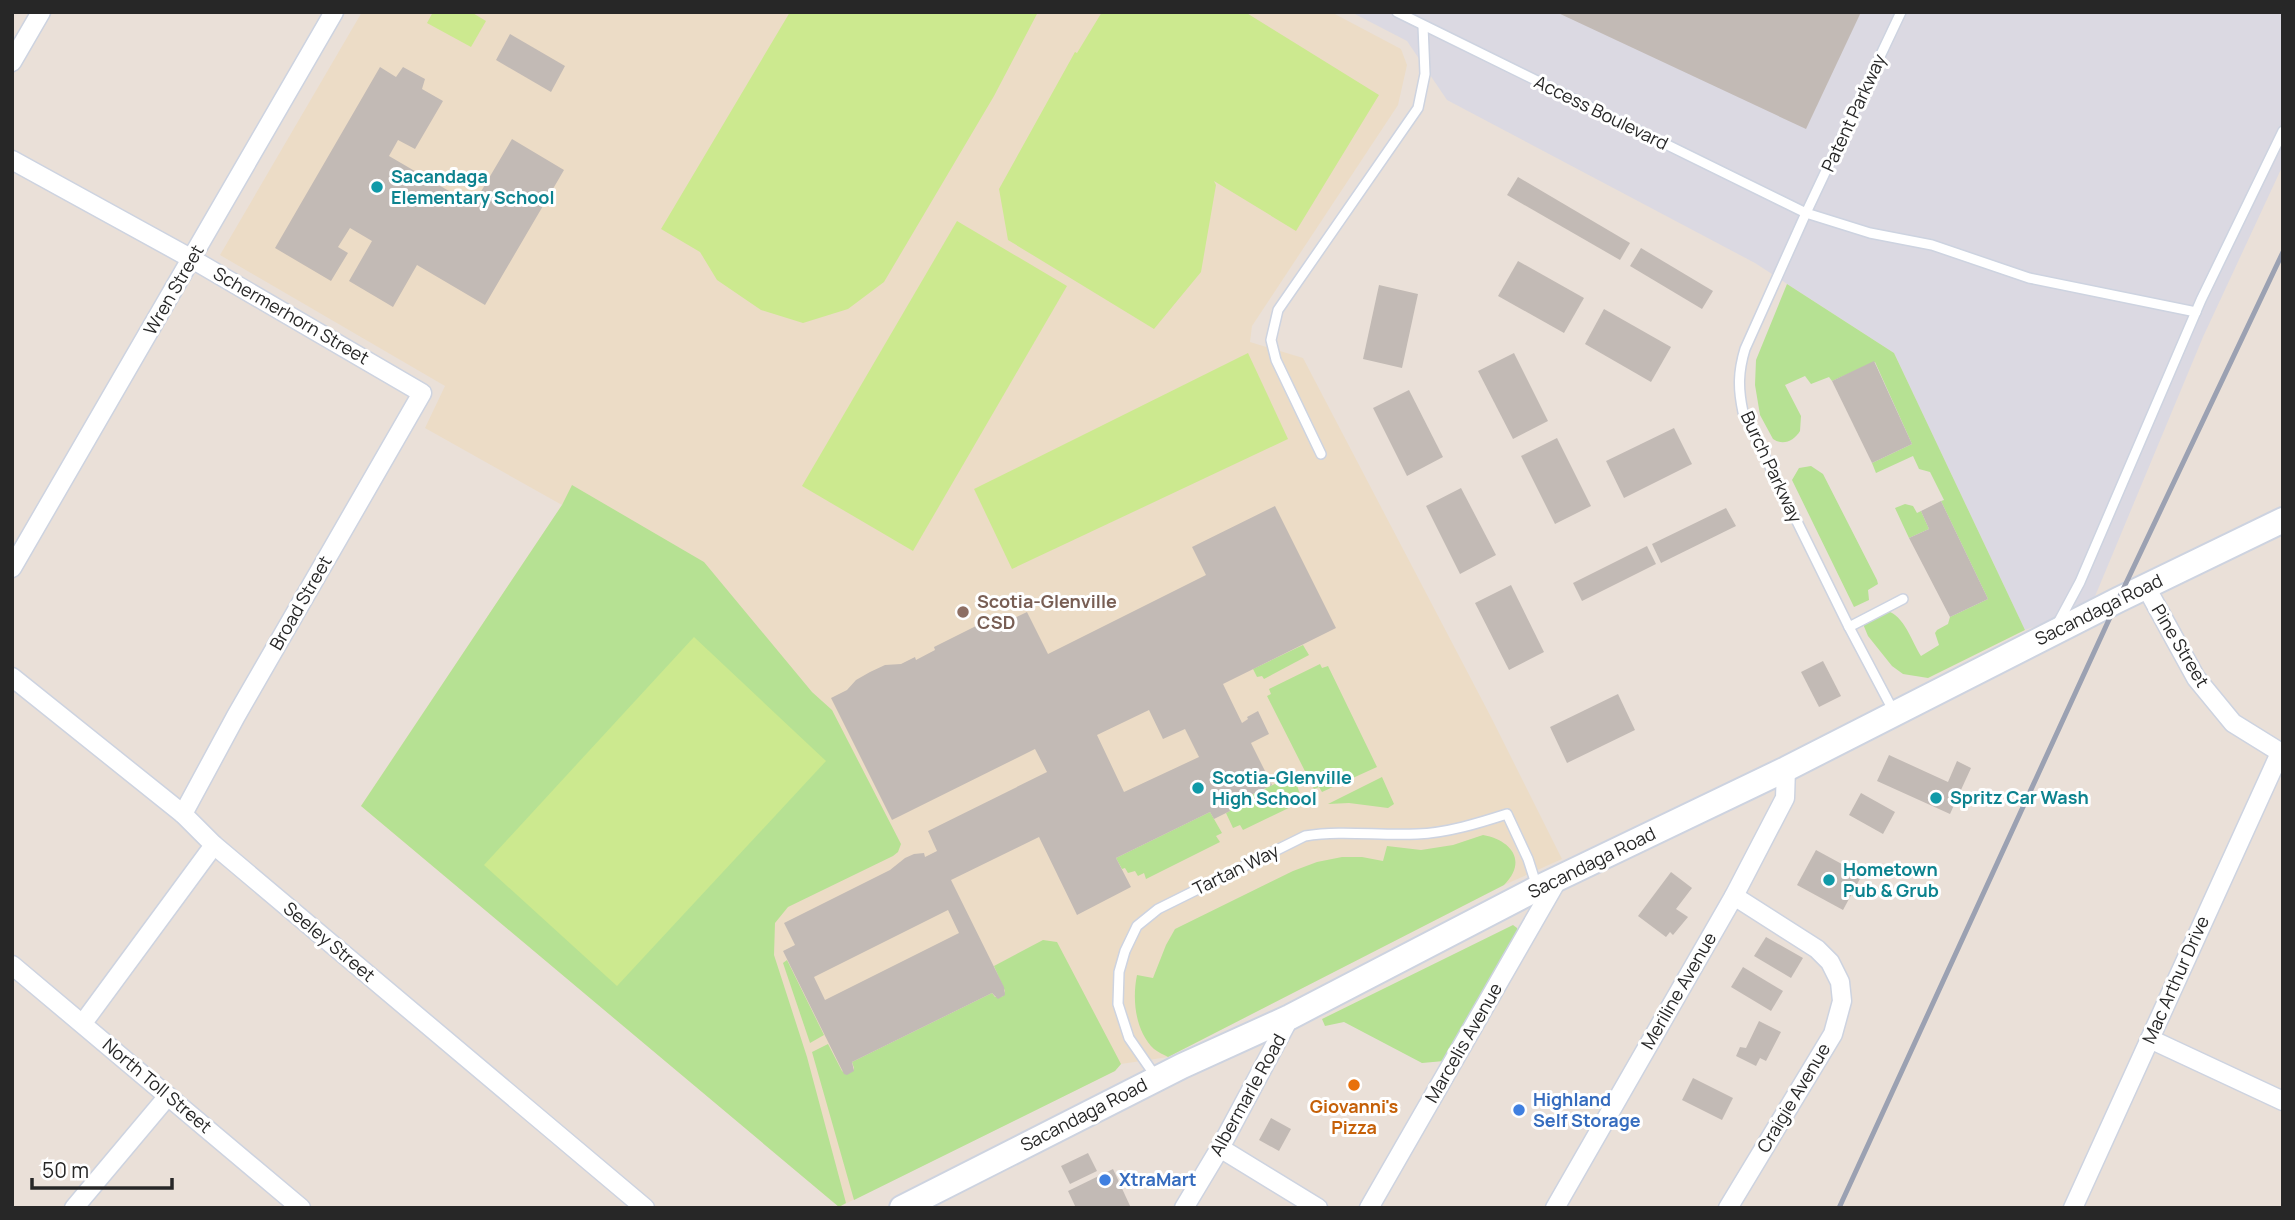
<svg xmlns="http://www.w3.org/2000/svg" width="2295" height="1220" viewBox="0 0 2295 1220" font-family="Manrope,sans-serif">
  <style>
    .industrial { fill: #dbd9e2 }
    .education { fill: #ecdcc6 }
    .grass { fill: #b6e193 }
    .pitch { fill: #cce98f }
    .building { fill: #c2bab5; fill-rule: evenodd }
    .lines { fill: none; stroke-linecap: round; stroke-linejoin: round }
    .lane-casing { stroke: #cdd3e0; stroke-width: 12 }
    .street-casing { stroke: #cdd3e0; stroke-width: 21 }
    .secondary-casing { stroke: #cdd3e0; stroke-width: 28 }
    .lane { stroke: #fff; stroke-width: 9 }
    .street { stroke: #fff; stroke-width: 18 }
    .secondary { stroke: #fff; stroke-width: 24 }
    .rail { stroke: #9ba1b2; stroke-width: 5 }
    .culture-dot { fill: #0f9aa8; stroke: #fff; stroke-width: 2.5 }
    .education-dot { fill: #8d6e63; stroke: #fff; stroke-width: 2.5 }
    .food-dot { fill: #e8710a; stroke: #fff; stroke-width: 2.5 }
    .shop-dot { fill: #3f7fe0; stroke: #fff; stroke-width: 2.5 }
    .labels { text-anchor: middle; stroke-width: 6; stroke-linejoin: round; paint-order: stroke }
    .street-label { font-size: 18px; fill: #272727; stroke: #fff }
    .culture-label { font-size: 18px; font-weight: bold; fill: #0d838f; stroke: #fff; text-anchor: start }
    .education-label { font-size: 18px; font-weight: bold; fill: #785e54; stroke: #fff; text-anchor: start }
    .shop-label { font-size: 18px; font-weight: bold; fill: #366cbe; stroke: #fff; text-anchor: start }
    .food-label { font-size: 18px; font-weight: bold; fill: #c56008; stroke: #fff }
  </style>
  <rect width="100%" height="100%" fill="#eae0d8"/>
  <polygon class="industrial" points="1351,12 2283,12 2283,165 2203,337 2091,606 2025,630 1894,353 1755,263 1447,100 1407,41"/>
  <polygon class="education" points="362,12 1331,12 1401,49 1407,65 1398,105 1252,326 1250,342 1303,358 1492,719 1562,859 1504,885 1168,1057 1121,1064 1115,1071 839,1207 361,806 562,505 425,428 445,386 220,255"/>
  <g class="grass">
    <path d="M 1787,284 L 1894,353 L 2025,630 L 1928,678 L 1903,674 L 1892,666 L 1868,636 L 1863,624 L 1887,611 C 1904,615 1912,642 1921,656 L 1939,645 L 1935,633 L 1937,630 L 1948,624 L 1950,617 L 1988,599 L 1941,501 L 1944,500 L 1930,472 L 1919,469 L 1913,456 L 1876,473 L 1872,463 L 1912,444 L 1875,362 L 1832,381 L 1829,377 L 1811,384 L 1805,376 L 1785,385 L 1801,416 L 1800,431 C 1794,441 1783,446 1773,439 L 1760,415 L 1755,385 L 1756,360 Z"/>
    <polygon points="1811,466 1823,474 1877,580 1878,584 1868,590 1869,600 1854,607 1792,480 1799,468"/>
    <polygon points="572,485 704,562 812,692 832,710 901,844 898,852 893,856 788,907 775,923 774,955 807,1057 846,1203 839,1207 361,806 562,505"/>
    <polygon points="1905,504 1913,506 1917,513 1921,511 1929,529 1909,538 1895,508"/>
    <polygon points="1303,645 1309,655 1264,679 1262,676 1257,677 1253,669"/>
    <polygon points="1320,664 1322,668 1328,666 1377,767 1322,792 1319,787 1314,789 1267,696 1271,694 1269,689"/>
    <polygon points="1294,775 1300,795 1295,798 1297,804 1243,830 1240,825 1233,828 1226,813 1230,811 1228,806"/>
    <polygon points="1382,777 1394,804 1388,808 1349,803 1328,804"/>
    <polygon points="1210,812 1222,833 1216,836 1220,842 1146,879 1144,873 1138,876 1135,871 1128,873 1125,868 1122,869 1116,858"/>
    <path d="M 1483,835 C 1511,840 1528,861 1504,885 L 1168,1057 C 1164,1055 1158,1052 1154,1049 C 1135,1031 1132,999 1137,975 L 1153,978 L 1166,945 L 1175,929 L 1293,871 L 1317,862 L 1342,857 L 1362,857 L 1383,861 L 1387,846 L 1421,850 L 1453,845 Z"/>
    <polygon points="1513,925 1517,928 1518,932 1444,1061 1422,1063 1344,1022 1325,1026 1322,1019"/>
    <polygon points="1043,940 1057,942 1121,1064 1115,1071 854,1200 812,1052 828,1044 842,1071 847,1074 853,1071 854,1068 852,1062 992,993 995,997 1002,997 1005,991 994,966"/>
    <polygon points="787,960 824,1035 810,1043 783,963"/>
  </g>
  <g class="pitch">
    <polygon points="433,12 471,12 486,21 471,47 427,23"/>
    <polygon points="790,12 1038,12 994,96 884,282 848,309 803,323 761,310 717,280 700,252 661,229"/>
    <polygon points="1102,12 1245,12 1379,95 1296,231 1214,181 1216,185 1201,272 1154,329 1008,240 999,189 1075,52 1077,53"/>
    <polygon points="957,221 1067,286 913,551 802,486"/>
    <polygon points="1248,353 1288,439 1012,569 974,489"/>
    <polygon points="694,637 826,761 617,986 484,865"/>
  </g>
  <g class="building">
    <polygon points="1556,12 1861,12 1806,129"/>
    <polygon points="510,34 565,66 551,92 496,60"/>
    <polygon points="380,67 396,77 403,67 425,79 422,89 443,101 415,149 398,140 389,156 473,205 512,139 564,170 485,305 417,265 393,307 349,281 372,241 350,228 338,247 348,253 331,281 275,248"/>
    <polygon points="1518,177 1630,243 1620,260 1507,195"/>
    <polygon points="1641,248 1713,291 1702,309 1630,266"/>
    <polygon points="1518,261 1584,298 1564,333 1498,296"/>
    <polygon points="1379,285 1418,294 1402,368 1363,359"/>
    <polygon points="1604,309 1671,347 1651,382 1585,344"/>
    <polygon points="1514,353 1548,421 1513,439 1478,371"/>
    <polygon points="1874,361 1912,444 1872,463 1832,381"/>
    <polygon points="1409,390 1443,457 1407,476 1373,408"/>
    <polygon points="1674,428 1692,464 1624,498 1606,461"/>
    <polygon points="1557,438 1591,506 1555,524 1521,456"/>
    <polygon points="1461,488 1496,555 1460,574 1426,506"/>
    <polygon points="1941,501 1988,599 1950,617 1909,538 1929,529 1921,511"/>
    <path d="M 1275,506 L 1336,628 L 1223,684 L 1242,723 L 1248,719 L 1247,717 L 1258,711 L 1269,734 L 1251,743 L 1272,785 L 1228,806 L 1230,811 L 1214,819 L 1210,812 L 1116,858 L 1131,887 L 1077,915 L 1039,837 L 951,880 L 1004,987 L 1005,995 L 998,999 L 992,993 L 852,1062 L 854,1071 L 847,1075 L 844,1074 L 783,951 L 795,945 L 784,923 L 890,870 L 905,858 L 914,854 L 924,853 L 925,857 L 937,851 L 928,831 L 1047,772 L 1035,749 L 892,820 L 831,698 L 847,690 L 856,680 L 870,672 L 885,665 L 901,664 L 915,657 L 916,660 L 935,650 L 934,647 L 990,619 L 994,628 L 1027,612 L 1048,654 L 1206,575 L 1192,547 ZM 1149,710 L 1163,739 L 1185,729 L 1199,757 L 1124,792 L 1097,735 ZM 948,910 L 959,933 L 825,1000 L 814,977 Z"/>
    <polygon points="1726,508 1736,526 1661,563 1652,544"/>
    <polygon points="1647,546 1656,564 1582,601 1573,583"/>
    <polygon points="1511,585 1544,652 1509,670 1475,603"/>
    <polygon points="1823,661 1841,696 1819,707 1801,672"/>
    <polygon points="1618,694 1635,730 1567,763 1550,727"/>
    <polygon points="1889,755 1948,782 1957,761 1971,768 1950,814 1877,781"/>
    <polygon points="1861,793 1895,812 1883,834 1849,815"/>
    <polygon points="1816,850 1862,875 1843,910 1797,885"/>
    <polygon points="1671,872 1692,888 1676,909 1688,917 1673,935 1670,932 1666,937 1638,916"/>
    <polygon points="1766,937 1803,958 1791,978 1754,956"/>
    <polygon points="1743,967 1783,991 1771,1011 1731,987"/>
    <polygon points="1759,1021 1781,1032 1766,1061 1760,1058 1756,1066 1736,1056 1740,1047 1746,1048"/>
    <polygon points="1693,1078 1733,1098 1722,1120 1682,1100"/>
    <polygon points="1271,1118 1291,1129 1279,1151 1259,1140"/>
    <polygon points="1088,1153 1097,1171 1070,1184 1061,1166"/>
    <polygon points="1113,1169 1131,1208 1076,1208 1068,1191"/>
  </g>
  <g class="lines">
    <defs>
      <g id="lane">
        <polyline points="1397,12 1806,213 1870,233 1932,245 2029,278 2196,312"/>
        <polyline points="1321,454 1276,360 1271,340 1278,310 1418,108 1425,74 1423,26"/>
        <polyline points="2058,623 2080,582 2201,300 2283,131"/>
        <polyline points="1849,627 1903,599"/>
        <path d="M 1894,712 L 1849,627 L 1743,412 C 1738,389 1738,372 1745,349 L 1806,213 L 1901,12"/>
        <path d="M 1156,1077 L 1129,1038 L 1118,1004 L 1119,972 L 1125,951 L 1137,926 L 1158,909 L 1305,836 C 1343,830 1379,836 1417,834 C 1447,833 1479,823 1507,814 L 1528,859 L 1537,887"/>
      </g>
      <g id="street">
        <polyline points="12,62 41,12"/>
        <polyline points="12,160 192,259 422,393 236,716 183,814"/>
        <polyline points="12,568 334,12"/>
        <polyline points="2146,587 2196,678 2233,723 2283,754"/>
        <polyline points="12,677 183,814 214,845 645,1208"/>
        <polyline points="12,965 301,1208"/>
        <polyline points="83,1023 214,845"/>
        <polyline points="2150,1039 2283,1101"/>
        <polyline points="1220,1148 1318,1208"/>
        <polyline points="74,1208 168,1096"/>
        <polyline points="1184,1208 1220,1148 1290,1017"/>
        <polyline points="1369,1208 1558,879"/>
        <polyline points="1555,1208 1734,896 1785,798 1786,769"/>
        <polyline points="1728,1208 1833,1034 1842,1001 1840,982 1830,962 1817,949 1734,896"/>
        <polyline points="2073,1208 2280,753"/>
      </g>
      <polyline id="secondary" points="902,1208 1182,1066 1290,1017 1538,888 1786,769 2118,600 2283,520"/>
    </defs>
    <use href="#lane" class="lane-casing"/>
    <use href="#street" class="street-casing"/>
    <use href="#secondary" class="secondary-casing"/>
    <use href="#lane" class="lane"/>
    <use href="#street" class="street"/>
    <use href="#secondary" class="secondary"/>
    <polyline class="rail" points="1839,1208 2118,600 2283,252"/>
  </g>
  <g class="culture-dot">
    <circle cx="377" cy="187" r="7"/>
    <circle cx="1198" cy="788" r="7"/>
    <circle cx="1936" cy="798" r="7"/>
    <circle cx="1829" cy="880" r="7"/>
  </g>
  <circle class="education-dot" cx="963" cy="612" r="7"/>
  <circle class="food-dot" cx="1354" cy="1085" r="7"/>
  <g class="shop-dot">
    <circle cx="1519" cy="1110" r="7"/>
    <circle cx="1105" cy="1180" r="7"/>
  </g>
  <g class="labels">
    <g class="street-label">
      <text transform="translate(1601 113) rotate(26)" y="6">Access Boulevard</text>
      <text transform="translate(1854 113) rotate(-65)" y="6">Patent Parkway</text>
      <text transform="translate(174 290) rotate(-60)" y="6">Wren Street</text>
      <text transform="translate(291 316) rotate(30)" y="6">Schermerhorn Street</text>
      <text transform="translate(1771 467) rotate(65)" y="6">Burch Parkway</text>
      <text transform="translate(301 603) rotate(-60)" y="6">Broad Street</text>
      <text transform="translate(2099 610) rotate(-26)" y="6">Sacandaga Road</text>
      <text transform="translate(2180 646) rotate(59)" y="6">Pine Street</text>
      <text transform="translate(1592 863) rotate(-26)" y="6">Sacandaga Road</text>
      <text transform="translate(1236 870) rotate(-26)" y="6">Tartan Way</text>
      <text transform="translate(329 942) rotate(40)" y="6">Seeley Street</text>
      <text transform="translate(2176 980) rotate(-66)" y="6">Mac Arthur Drive</text>
      <text transform="translate(1679 991) rotate(-60)" y="6">Meriline Avenue</text>
      <text transform="translate(1464 1043) rotate(-60)" y="6">Marcelis Avenue</text>
      <text transform="translate(157 1086) rotate(40)" y="6">North Toll Street</text>
      <text transform="translate(1248 1095) rotate(-61)" y="6">Albermarle Road</text>
      <text transform="translate(1794 1098) rotate(-59)" y="6">Craigie Avenue</text>
      <text transform="translate(1084 1115) rotate(-27)" y="6">Sacandaga Road</text>
    </g>
    <g class="culture-label">
      <text x="391" y="183">Sacandaga<tspan x="391" dy="21">Elementary School</tspan></text>
      <text x="1212" y="784">Scotia-Glenville<tspan x="1212" dy="21">High School</tspan></text>
      <text x="1950" y="804">Spritz Car Wash</text>
      <text x="1843" y="876">Hometown<tspan x="1843" dy="21">Pub &amp; Grub</tspan></text>
    </g>
    <g class="education-label">
      <text x="977" y="608">Scotia-Glenville<tspan x="977" dy="21">CSD</tspan></text>
    </g>
    <g class="shop-label">
      <text x="1533" y="1106">Highland<tspan x="1533" dy="21">Self Storage</tspan></text>
      <text x="1119" y="1186">XtraMart</text>
    </g>
    <g class="food-label">
      <text x="1354" y="1113">Giovanni's<tspan x="1354" dy="21">Pizza</tspan></text>
    </g>
  </g>
  <rect width="2295" height="1220" fill="none" stroke="#272727" stroke-width="28"/>
  <path d="M32 1178v10h140v-10" fill="none" stroke="#272727" stroke-width="3.5"/>
  <text x="42" y="1178" font-size="21" fill="#272727" stroke="#ffffff" stroke-width="5" paint-order="stroke">50 m</text>
</svg>
